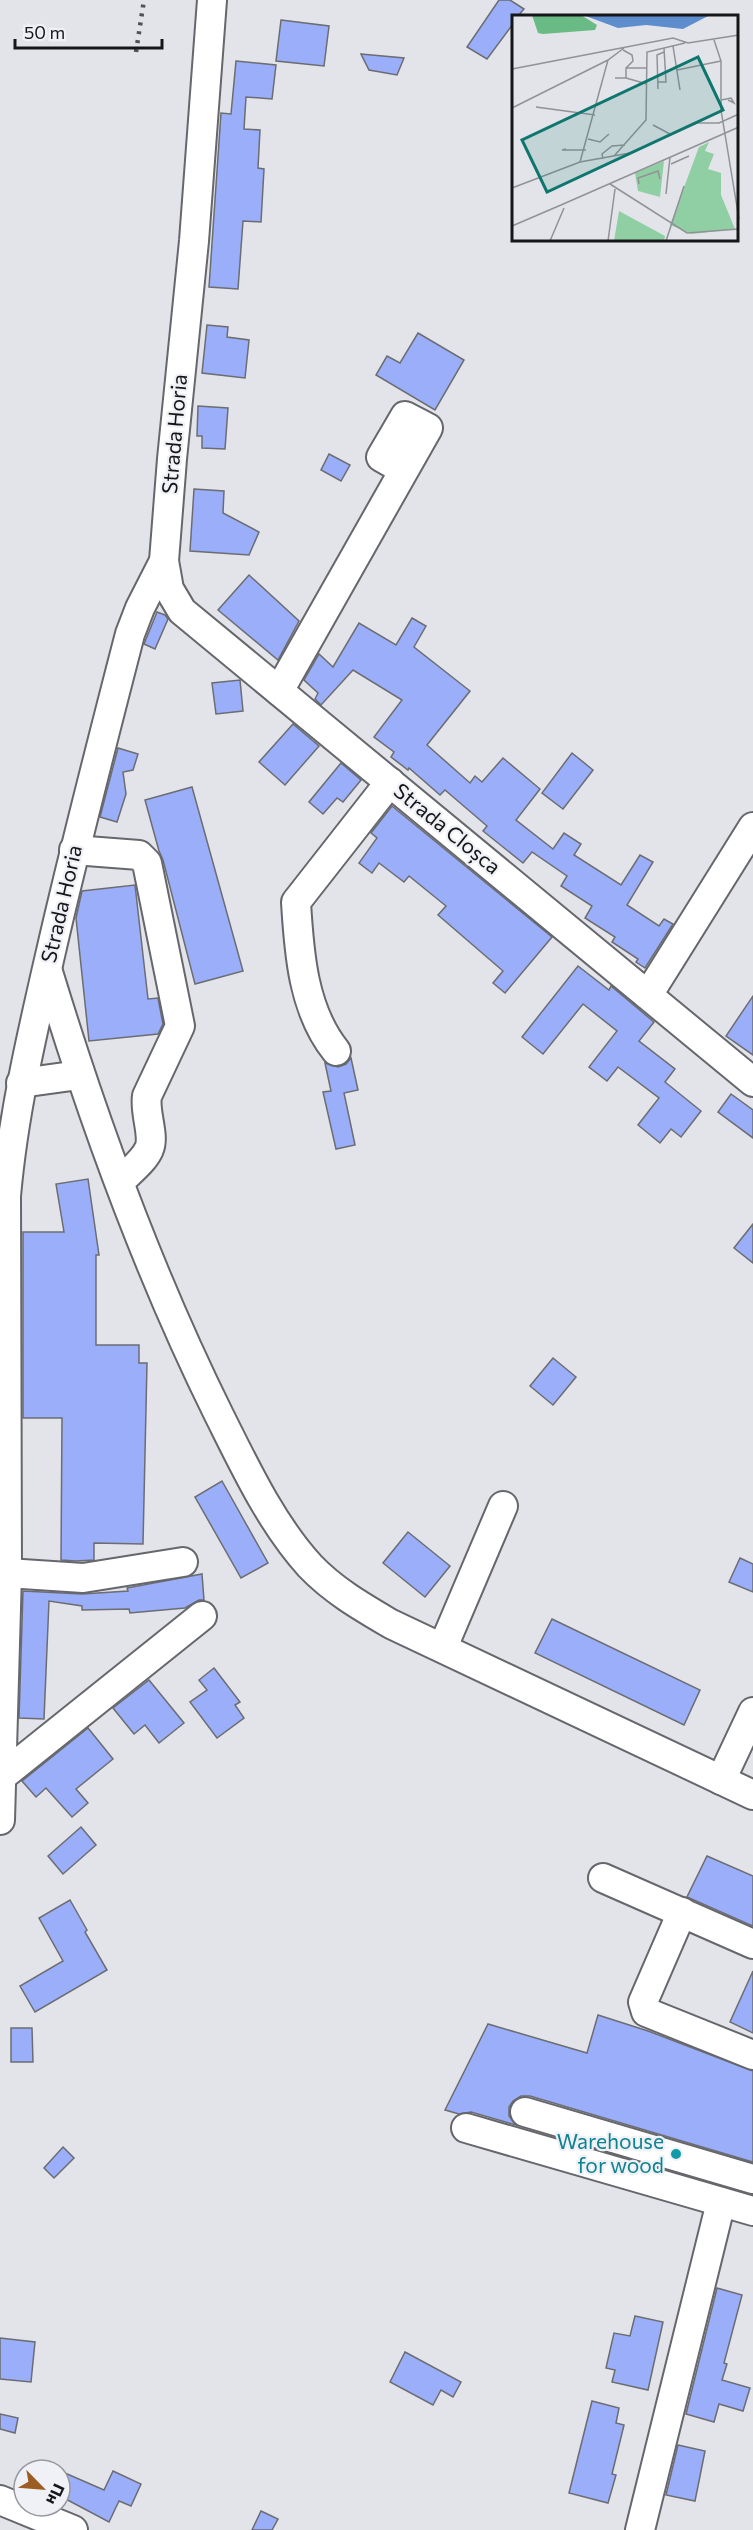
<svg xmlns="http://www.w3.org/2000/svg" width="753" height="2530" viewBox="0 0 753 2530" font-family="Commissioner,sans-serif">
  <style>
    .building { fill: #9baef9; stroke: #6b6d72; stroke-width: 1.5 }
    .lines { fill: none; stroke-linecap: round; stroke-linejoin: round }
    .minor-casing { stroke: #66676c; stroke-width: 32 }
    .minor { stroke: #fff; stroke-width: 28 }
    .rail { stroke: #515255; stroke-width: 4.5; stroke-dasharray: 3 6; stroke-linecap: butt }
    .culture-dot { fill: #0f9aa8; stroke: #f0f1f7; stroke-width: 2 }
    .labels { text-anchor: middle; stroke-width: 4.5; stroke-linejoin: round; paint-order: stroke }
    .street-label { font-size: 21px; fill: #151618; stroke: #f0f1f7 }
    .culture-label { font-size: 21px; fill: #0d838f; stroke: #f0f1f7; text-anchor: end }
    .inset-road { fill: none; stroke: #919296; stroke-width: 1.5 }
    .view { fill: #0f766e; fill-opacity: 0.15; stroke: #0f766e; stroke-width: 3 }
    .inset-edge { fill: none; stroke: #151618; stroke-width: 3 }
  </style>
  <rect width="100%" height="100%" fill="#e3e4ea"/>
  <g class="building">
    <polygon points="499,0 510,0 524,9 518,16 513,16 513,24 487,59 467,47"/>
    <polygon points="281,20 329,26 324,66 276,61"/>
    <polygon points="361,54 404,58 397,75 369,70"/>
    <polygon points="236,61 276,65 272,99 246,97 244,129 260,130 258,168 264,169 261,222 243,221 238,289 209,287 221,113 231,114"/>
    <polygon points="207,325 228,327 227,337 249,340 245,378 202,373"/>
    <polygon points="418,333 464,360 435,410 376,375 387,356 400,363"/>
    <polygon points="198,406 228,408 225,449 202,448 202,436 197,436"/>
    <polygon points="329,454 350,465 341,481 321,470"/>
    <polygon points="194,489 224,491 223,513 259,532 249,555 190,551"/>
    <polygon points="249,575 299,621 278,660 218,610"/>
    <polygon points="157,612 165,615 168,619 155,649 144,644"/>
    <polygon points="412,618 426,626 414,647 470,691 427,745 470,783 475,776 482,782 503,758 540,789 516,820 553,849 564,833 581,844 574,855 621,885 640,855 653,862 627,905 659,926 664,919 673,924 645,968 636,962 638,959 612,942 615,937 585,918 592,906 561,886 567,876 532,852 523,863 483,831 487,826 445,790 440,795 409,768 408,770 391,757 394,752 374,737 402,700 353,670 321,705 315,699 318,693 304,680 319,654 333,667 359,623 396,645"/>
    <polygon points="240,680 243,711 216,714 212,683"/>
    <polygon points="293,724 319,746 285,785 259,762"/>
    <polygon points="118,748 138,754 133,770 123,772 126,794 117,822 100,817"/>
    <polygon points="572,753 593,770 563,809 542,793"/>
    <polygon points="341,763 361,780 343,802 337,798 323,814 309,802"/>
    <polygon points="192,787 243,971 195,984 163,860 159,851 145,800"/>
    <polygon points="392,806 552,937 505,993 493,983 503,971 438,915 446,906 409,876 404,882 379,863 372,873 359,863 377,838 371,833"/>
    <polygon points="135,885 148,999 158,998 163,1024 158,1034 89,1041 76,918 82,891"/>
    <polygon points="578,966 609,990 611,986 654,1022 639,1041 675,1069 665,1082 701,1111 681,1137 671,1129 660,1143 638,1125 659,1098 618,1067 607,1081 589,1067 617,1031 583,1004 543,1054 522,1037"/>
    <polygon points="753,996 753,1055 726,1036"/>
    <polygon points="351,1058 358,1090 344,1093 355,1145 336,1149 323,1092 331,1091 325,1063 338,1067 346,1064"/>
    <polygon points="731,1094 753,1110 753,1138 718,1112"/>
    <polygon points="88,1179 99,1255 96,1255 96,1345 139,1345 139,1363 147,1363 143,1544 94,1543 94,1560 76,1561 61,1560 62,1418 23,1418 23,1232 64,1232 56,1184"/>
    <polygon points="753,1224 753,1263 734,1248"/>
    <polygon points="553,1358 576,1377 553,1405 530,1386"/>
    <polygon points="222,1481 268,1563 241,1578 195,1497"/>
    <polygon points="408,1532 450,1566 425,1597 383,1563"/>
    <polygon points="740,1558 753,1564 753,1592 729,1582"/>
    <polygon points="202,1574 204,1600 199,1600 185,1608 130,1613 129,1609 82,1610 82,1606 49,1601 44,1719 19,1718 23,1591 82,1594 128,1591 127,1588"/>
    <polygon points="552,1619 700,1690 684,1725 535,1653"/>
    <polygon points="214,1668 240,1702 235,1705 244,1718 217,1738 190,1702 207,1690 199,1680"/>
    <polygon points="149,1680 184,1723 159,1743 145,1725 134,1734 113,1708"/>
    <polygon points="88,1728 113,1759 76,1789 88,1803 72,1817 46,1788 36,1797 22,1781"/>
    <polygon points="81,1827 96,1845 63,1874 48,1856"/>
    <polygon points="707,1856 753,1876 753,1926 687,1897"/>
    <polygon points="70,1900 87,1930 85,1932 107,1970 35,2012 20,1986 63,1961 39,1918"/>
    <polygon points="753,1971 753,2033 730,2022"/>
    <polygon points="598,2015 648,2031 753,2071 753,2162 530,2096 521,2096 513,2101 509,2107 509,2116 516,2125 471,2112 459,2114 445,2110 488,2024 587,2053"/>
    <polygon points="11,2028 32,2028 33,2062 11,2062"/>
    <polygon points="63,2147 74,2158 54,2178 44,2168"/>
    <polygon points="717,2288 742,2295 724,2363 727,2364 722,2380 750,2388 743,2411 719,2404 714,2422 686,2414"/>
    <polygon points="635,2316 663,2322 648,2390 612,2382 615,2370 606,2368 614,2333 630,2336"/>
    <polygon points="0,2338 35,2342 31,2382 0,2379"/>
    <polygon points="405,2352 461,2382 453,2397 441,2390 433,2405 390,2382"/>
    <polygon points="592,2401 619,2408 616,2423 624,2425 612,2474 616,2475 608,2503 569,2493"/>
    <polygon points="0,2414 18,2418 15,2433 0,2429"/>
    <polygon points="678,2445 705,2451 695,2501 666,2495"/>
    <polygon points="113,2471 141,2484 131,2506 119,2501 109,2522 60,2496 60,2483 65,2473 104,2490"/>
    <polygon points="261,2511 278,2519 272,2530 252,2530"/>
  </g>
  <g class="lines">
    <defs>
      <g id="minor">
        <polyline points="164,561 169,589 182,611 753,1082"/>
        <polyline points="279,691 428,428 405,416 381,457 404,470"/>
        <path d="M 74,850 L 139,855 L 147,863 L 180,1026 L 147,1096 C 144,1112 155,1136 149,1149 C 144,1161 129,1172 120,1182"/>
        <path d="M 48,972 C 94,1123 149,1274 219,1415 C 245,1467 271,1523 310,1566 C 334,1591 362,1607 391,1624 L 753,1795"/>
        <polyline points="648,995 753,827"/>
        <path d="M 336,1051 C 303,1010 299,953 296,902 L 390,782"/>
        <polyline points="21,1083 79,1075"/>
        <polyline points="7,1573 83,1578 183,1562"/>
        <polyline points="443,1647 503,1506"/>
        <polyline points="1,1777 202,1616"/>
        <polyline points="721,1780 753,1712"/>
        <path d="M 0,1820 L 7,1573 L 6,1196 C 13,1116 31,1038 49,960 C 74,850 102,742 130,634 L 140,608 L 164,561 L 172,459 L 194,241 L 212,0"/>
        <polyline points="603,1878 753,1944"/>
        <polyline points="682,1912 643,2002 646,2012 753,2055"/>
        <polyline points="525,2112 753,2179"/>
        <polyline points="466,2128 753,2211"/>
        <polyline points="0,2500 73,2530"/>
        <polyline points="640,2530 721,2202"/>
      </g>
    </defs>
    <use href="#minor" class="minor-casing"/>
    <use href="#minor" class="minor"/>
    <polyline class="rail" points="136,52 144,0"/>
  </g>
  <circle class="culture-dot" cx="676" cy="2154" r="6"/>
  <g class="labels">
    <g class="street-label">
      <text transform="translate(175 434) rotate(-85)" y="7">Strada Horia</text>
      <text transform="translate(447 829) rotate(39)" y="7">Strada Cloșca</text>
      <text transform="translate(62 904) rotate(-77)" y="7">Strada Horia</text>
    </g>
    <g class="culture-label">
      <text x="664" y="2149">Warehouse<tspan x="664" dy="24">for wood</tspan></text>
    </g>
  </g>
  <g transform="translate(512 15)">
    <rect width="226" height="226" fill="#e3e4ea"/>
    <path d="M 197,127 L 193,136 L 202,139 L 196,154 L 209,158 L 209,180 L 223,214 L 180,219 L 158,210 L 187,132 ZM 152,146 L 148,182 L 126,176 L 123,158 ZM 107,196 L 153,221 L 152,226 L 102,226 Z" fill="#90cfa4"/>
    <path d="M 20,0 L 69,0 L 85,10 L 83,15 L 31,19 L 26,18 Z" fill="#6aba86"/>
    <path d="M 71,0 L 198,0 L 171,14 L 134,10 L 106,13 Z" fill="#5d8dcd"/>
    <path class="inset-road" d="M 202,25 L 209,46 L 209,95 L 227,204M 161,31 L 168,75M 111,35 L 120,40 L 121,46 L 114,53M 0,54 L 161,23 L 176,28 L 227,20M 165,55 L 209,46M 103,63 L 114,63 L 114,53 L 135,53M 114,63 L 135,69M 146,67 L 154,67 L 152,33M 146,74 L 145,40 L 152,37M 209,85 L 219,83 L 222,88 L 216,85M 24,92 L 83,100M 0,93 L 96,45 L 112,33M 141,110 L 158,119M 76,124 L 88,127 L 97,119M 54,134 L 50,135 L 74,135M 102,141 L 134,105 L 135,37 L 173,28M 91,144 L 90,139 L 100,131 L 113,130M 68,147 L 96,45M 159,149 L 177,141M 98,169 L 175,218 L 227,214M 127,169 L 126,163 L 146,156 L 148,164M 0,173 L 68,147 L 118,138 L 185,108 L 207,108 L 227,99M 154,179 L 158,142M 49,190 L 227,112M 0,211 L 49,190M 38,226 L 52,193M 96,226 L 103,174M 154,226 L 172,171"/>
    <path class="view" d="M 186,42 L 211,95 L 35,177 L 10,125 Z"/>
    <rect width="226" height="226" class="inset-edge"/>
  </g>
  <g transform="translate(42 2488) rotate(115)"><circle r="28" fill="#f0f1f7" stroke="#98999e" stroke-width="1.5"/>
  <path d="M0-4.5L10 22L0 15L-10 22Z" fill="#9b5d22"/>
  <text y="-9" font-size="16" font-weight="bold" text-anchor="middle" fill="#151618">Пн</text>
  </g>
  <path d="M15 39v9h147v-9" fill="none" stroke="#151618" stroke-width="3"/>
  <text x="24" y="39" font-size="18" fill="#151618" stroke="#f0f1f7" stroke-width="4.5" paint-order="stroke">50 m</text>
</svg>
